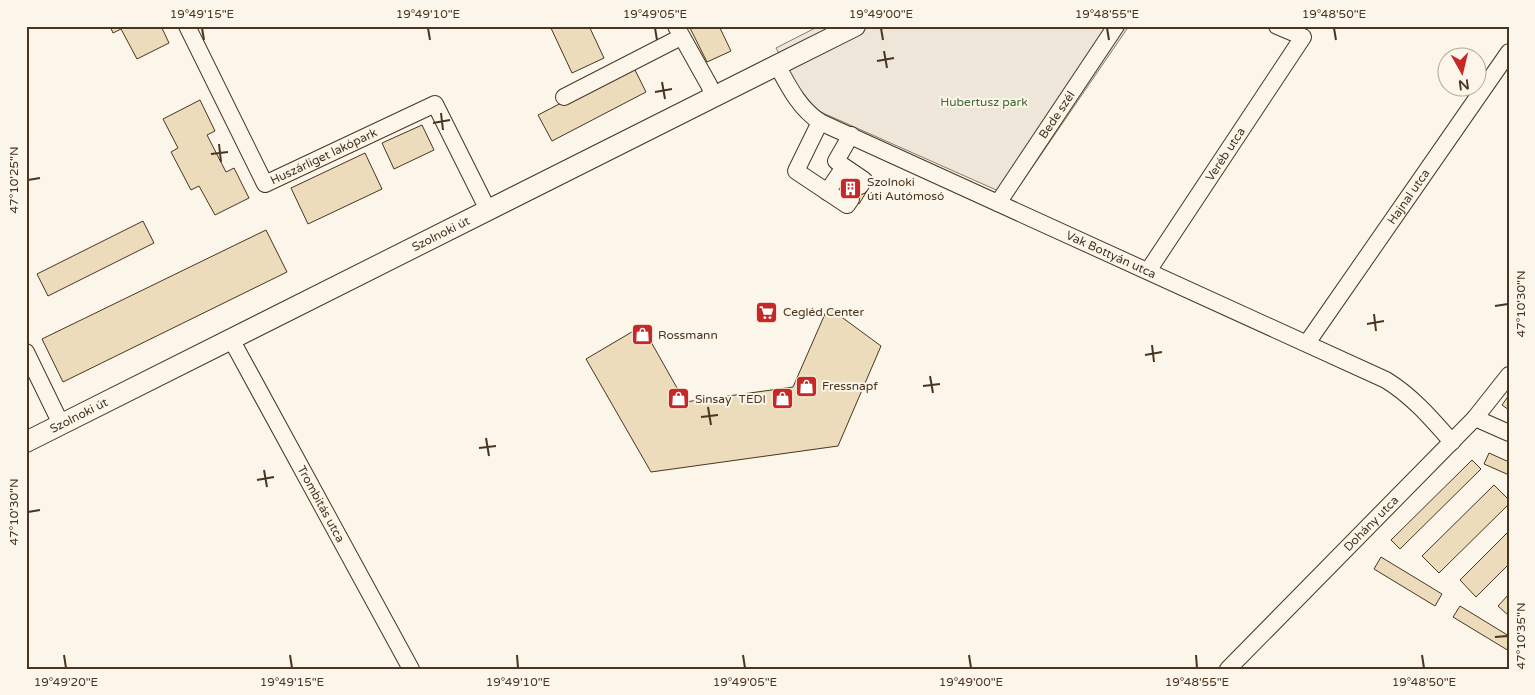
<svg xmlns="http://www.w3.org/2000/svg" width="1535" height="695" viewBox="0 0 1535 695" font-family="'Varela Round',sans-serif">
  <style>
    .green { fill: #ede6d9; stroke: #887966 }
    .building { fill: #ecdcbc; stroke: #4a3520 }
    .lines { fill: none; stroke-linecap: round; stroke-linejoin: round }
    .minor-tunnel { stroke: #d8cfc1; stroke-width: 16; stroke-dasharray: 16 8; stroke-linecap: butt }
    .minor-casing { stroke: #4a3520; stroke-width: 18 }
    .major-casing { stroke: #4a3520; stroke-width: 22 }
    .minor { stroke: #fbf6e9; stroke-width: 16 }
    .major { stroke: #fbf6e9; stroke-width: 20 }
    .ticks { fill: none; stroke: #4a3520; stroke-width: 2 }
    .labels { text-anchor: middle; stroke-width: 4; stroke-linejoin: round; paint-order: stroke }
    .park-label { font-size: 12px; fill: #436837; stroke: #fbf6e9 }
    .street-label { font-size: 12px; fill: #4a3520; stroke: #fbf6e9 }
    .poi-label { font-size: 12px; fill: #4a3520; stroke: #fbf6e9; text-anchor: start }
    .neatline { fill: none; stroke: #4a3520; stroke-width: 2 }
    .ticks-label { font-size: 12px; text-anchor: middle; fill: #4a3520 }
  </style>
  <rect width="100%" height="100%" fill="#fbf6e9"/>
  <polygon class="green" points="819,26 1129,26 1012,197 814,109 798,88 776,48"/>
  <g class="building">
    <polygon points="110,26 161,26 169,43 137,59 121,29 113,33"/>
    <polygon points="550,26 589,26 604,58 572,73"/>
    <polygon points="689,26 719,26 731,51 707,62"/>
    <polygon points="633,66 646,92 552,141 538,115"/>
    <polygon points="200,100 215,131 207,135 226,172 234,168 249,198 215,215 199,186 191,190 171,152 178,148 163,119"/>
    <polygon points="422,125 434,150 394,169 382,143"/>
    <polygon points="365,153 382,189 308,224 291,188"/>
    <polygon points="843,175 867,191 859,204 834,187"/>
    <polygon points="143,221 154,243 48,296 37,274"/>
    <polygon points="266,230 287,272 63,382 42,339"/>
    <polygon points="828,307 881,346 838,446 651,472 586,359 642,326 685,402 793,387"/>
    <polygon points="1509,395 1509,410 1502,405"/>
    <polygon points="1489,453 1509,462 1509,475 1484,464"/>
    <polygon points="1472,460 1481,469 1400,549 1391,540"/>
    <polygon points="1494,485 1509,500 1509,504 1439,573 1422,556"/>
    <polygon points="1509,531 1509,564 1476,597 1460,580"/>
    <polygon points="1381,557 1442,594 1435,606 1374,569"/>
    <polygon points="1509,594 1509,616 1498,606"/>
    <polygon points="1460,606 1509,636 1509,651 1453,617"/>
  </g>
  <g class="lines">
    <polyline class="minor-tunnel" points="841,192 850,179"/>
    <defs>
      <g id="minor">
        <path id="s1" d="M 187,26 L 265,184 L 435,104 L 488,210"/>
        <polyline points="676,26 709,85 714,97"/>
        <path id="s2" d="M 777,65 C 789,87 799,108 820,122 L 1386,380 C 1412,396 1431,418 1452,442"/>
        <polyline points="564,97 681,37"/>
        <polyline points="820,122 796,171 847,205 851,199"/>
        <polyline points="851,135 836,161 864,180 860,186"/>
        <polyline points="827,192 844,167"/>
        <path id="s3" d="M 998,203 L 1116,26"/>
        <path id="s4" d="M 1148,271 L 1303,37 L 1277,26"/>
        <path id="s5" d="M 231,339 L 411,669"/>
        <path id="s6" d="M 1307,343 L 1509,52"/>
        <polyline points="26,352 61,424"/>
        <polyline points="1475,418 1509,433"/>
        <path id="s7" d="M 1228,669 L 1475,418 L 1509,375"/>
      </g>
      <g id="major">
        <path id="s8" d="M 26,442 L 855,26"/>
      </g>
    </defs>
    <use href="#minor" class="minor-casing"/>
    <use href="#major" class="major-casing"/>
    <use href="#minor" class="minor"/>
    <use href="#major" class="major"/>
  </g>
  <path class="ticks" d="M 202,28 L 204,40M 428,28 L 430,40M 655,28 L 657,40M 881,28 L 883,40M 1107,28 L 1109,40M 1334,28 L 1336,40M 884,51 L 887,68M 877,61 L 894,58M 662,82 L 665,99M 655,92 L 672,89M 441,113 L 443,130M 433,123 L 450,120M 219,144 L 221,162M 211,154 L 228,152M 28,180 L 40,178M 1495,306 L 1508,304M 1374,314 L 1376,331M 1367,324 L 1384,321M 1152,345 L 1154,362M 1145,355 L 1162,352M 930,376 L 933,393M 923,386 L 940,384M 708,407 L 711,425M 701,417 L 718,415M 486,438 L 489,456M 479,448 L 496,446M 264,470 L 267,487M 257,480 L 274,477M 28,512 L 40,510M 1495,637 L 1508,636M 64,655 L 66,668M 290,655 L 292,668M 517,655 L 518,668M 743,655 L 745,668M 969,655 L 971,668M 1196,655 L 1197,668M 1422,655 L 1424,668"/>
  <defs>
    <symbol id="building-square" viewBox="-11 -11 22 22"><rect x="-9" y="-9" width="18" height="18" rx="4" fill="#c62828" stroke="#fbf6e9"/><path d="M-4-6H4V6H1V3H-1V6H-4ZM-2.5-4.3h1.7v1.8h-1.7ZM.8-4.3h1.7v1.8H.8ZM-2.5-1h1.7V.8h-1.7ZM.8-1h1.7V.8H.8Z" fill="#fff"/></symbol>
    <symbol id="supermarket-square" viewBox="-11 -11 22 22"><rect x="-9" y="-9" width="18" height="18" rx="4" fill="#c62828" stroke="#fbf6e9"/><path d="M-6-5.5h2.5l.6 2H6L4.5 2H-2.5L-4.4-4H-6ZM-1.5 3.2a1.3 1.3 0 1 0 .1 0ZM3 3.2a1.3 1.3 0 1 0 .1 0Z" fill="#fff"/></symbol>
    <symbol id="shop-square" viewBox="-11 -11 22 22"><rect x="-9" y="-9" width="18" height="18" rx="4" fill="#c62828" stroke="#fbf6e9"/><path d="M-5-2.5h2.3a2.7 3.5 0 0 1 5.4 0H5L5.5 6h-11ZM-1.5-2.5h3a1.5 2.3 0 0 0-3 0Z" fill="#fff"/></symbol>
  </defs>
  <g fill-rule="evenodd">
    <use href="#building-square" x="838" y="176" width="25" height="25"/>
    <use href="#supermarket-square" x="754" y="300" width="25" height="25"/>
    <use href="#shop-square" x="630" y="322" width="25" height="25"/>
    <use href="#shop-square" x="794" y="374" width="25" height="25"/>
    <use href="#shop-square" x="666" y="386" width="25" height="25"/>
    <use href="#shop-square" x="770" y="386" width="25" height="25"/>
  </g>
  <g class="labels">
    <g class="park-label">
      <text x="984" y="106">Hubertusz park</text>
    </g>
    <g class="street-label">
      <text dy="4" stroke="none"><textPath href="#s3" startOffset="106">Bede szél</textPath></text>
      <text dy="4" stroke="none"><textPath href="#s4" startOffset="140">Veréb utca</textPath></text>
      <text dy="4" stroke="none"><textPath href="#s1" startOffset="241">Huszárliget lakópark</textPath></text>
      <text dy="4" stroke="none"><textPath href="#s6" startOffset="178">Hajnal utca</textPath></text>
      <text dy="4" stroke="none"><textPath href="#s8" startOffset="464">Szolnoki út</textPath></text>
      <text dy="4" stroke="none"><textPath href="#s2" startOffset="392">Vak Bottyán utca</textPath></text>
      <text dy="4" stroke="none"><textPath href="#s8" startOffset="59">Szolnoki út</textPath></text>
      <text dy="4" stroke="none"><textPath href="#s5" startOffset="188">Trombitás utca</textPath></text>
      <text dy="4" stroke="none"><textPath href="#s7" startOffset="204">Dohány utca</textPath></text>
    </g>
    <g class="poi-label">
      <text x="867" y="186">Szolnoki<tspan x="867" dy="14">úti Autómosó</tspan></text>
      <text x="783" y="316">Cegléd Center</text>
      <text x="658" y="339">Rossmann</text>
      <text x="822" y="390">Fressnapf</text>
      <text x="695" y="403">Sinsay</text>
      <text x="766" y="403" text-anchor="end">TEDI</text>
    </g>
  </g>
  <rect width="1535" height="695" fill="none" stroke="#fbf6e9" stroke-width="55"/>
  <g transform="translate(1462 72) rotate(172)"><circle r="24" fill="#fbf6e9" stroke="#b4a999"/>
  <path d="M0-4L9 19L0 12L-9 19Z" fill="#c62828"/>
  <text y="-8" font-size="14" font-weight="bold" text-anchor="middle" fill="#4a3520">N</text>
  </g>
  <rect x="28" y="28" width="1480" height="640" class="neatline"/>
  <g class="ticks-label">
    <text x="202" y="18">19°49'15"E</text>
    <text x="428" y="18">19°49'10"E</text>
    <text x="655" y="18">19°49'05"E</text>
    <text x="881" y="18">19°49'00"E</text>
    <text x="1107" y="18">19°48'55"E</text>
    <text x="1334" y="18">19°48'50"E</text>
    <text transform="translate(14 180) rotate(-90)" y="4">47°10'25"N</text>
    <text transform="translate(1521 304) rotate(-90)" y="4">47°10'30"N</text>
    <text transform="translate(14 512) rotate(-90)" y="4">47°10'30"N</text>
    <text transform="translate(1521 636) rotate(-90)" y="4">47°10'35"N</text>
    <text x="66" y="686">19°49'20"E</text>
    <text x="292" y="686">19°49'15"E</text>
    <text x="518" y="686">19°49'10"E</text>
    <text x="745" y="686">19°49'05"E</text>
    <text x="971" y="686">19°49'00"E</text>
    <text x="1197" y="686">19°48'55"E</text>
    <text x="1424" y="686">19°48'50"E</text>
  </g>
</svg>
